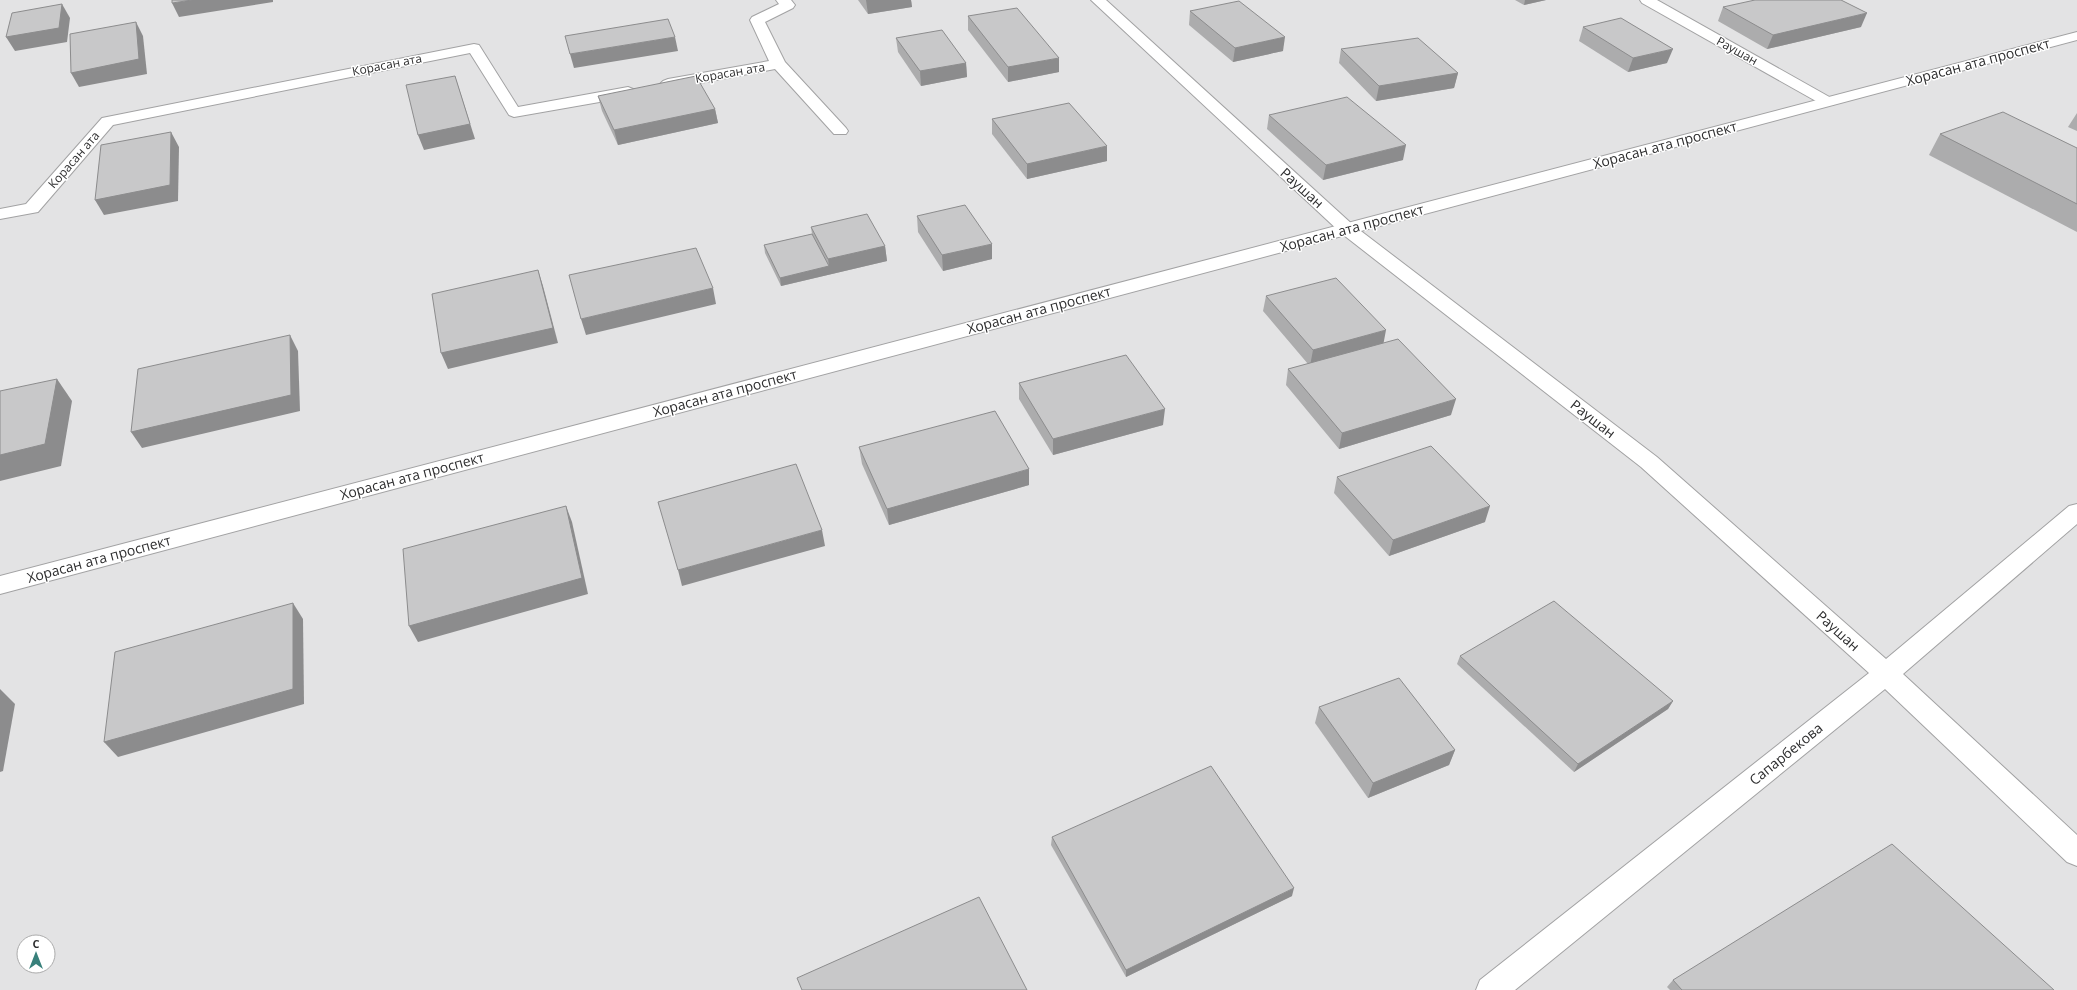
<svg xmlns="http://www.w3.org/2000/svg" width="2077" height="990" viewBox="0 0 2077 990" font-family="'Open Sans',sans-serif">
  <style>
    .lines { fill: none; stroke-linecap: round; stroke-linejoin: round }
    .minor-casing { stroke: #a2a2a3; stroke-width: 2 }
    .major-casing { stroke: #a2a2a3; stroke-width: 2 }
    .minor { fill: #fff; fill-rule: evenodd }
    .major { fill: #fff; fill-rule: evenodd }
    .wall { fill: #acacad }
    .shaded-wall { fill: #8c8c8d }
    .building { fill: #c8c8c9; stroke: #8c8c8d }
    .labels { text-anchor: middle; stroke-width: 3; stroke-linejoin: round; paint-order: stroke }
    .far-street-label { font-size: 12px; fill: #2f2f30; stroke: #fff }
    .street-label { font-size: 14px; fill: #2f2f30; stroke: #fff }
  </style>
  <rect width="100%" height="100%" fill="#e3e3e4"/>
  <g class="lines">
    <defs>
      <g id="minor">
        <polygon points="776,0 791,0 795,5 793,8 765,22 785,62 846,128 848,131 846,134 834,134 775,69 668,89 663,87 660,84 663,81 668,79 769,61 750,20 752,17 779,4"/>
        <polygon points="1091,0 1106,0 1353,225 1657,457 1886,659 2069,506 2077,504 2077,524 1903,674 2077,835 2077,866 2067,862 1885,689 1515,990 1476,990 1480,980 1869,673 1641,467 1341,233"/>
        <polygon points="1640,0 1657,0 1833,99 1836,102 1833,105 1823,105 1642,3"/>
        <polygon points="474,44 479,45 518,107 628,87 633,89 636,92 633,95 628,97 514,117 509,115 470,53 113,125 38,212 0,219 0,209 26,204 102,118"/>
      </g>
      <polygon id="major" points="2077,32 2077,40 0,594 0,576"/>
    </defs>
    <use href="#minor" class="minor-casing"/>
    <use href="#major" class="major-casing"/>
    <use href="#minor" class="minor"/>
    <use href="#major" class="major"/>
  </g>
  <g class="wall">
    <polygon points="858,0 911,0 912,7 868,14"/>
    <polygon points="1515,0 1546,0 1524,5"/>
    <polygon points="1723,7 1861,27 1767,49 1718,21"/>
    <polygon points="1190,11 1283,51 1233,62 1189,25"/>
    <polygon points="968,16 1059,72 1008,82 968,30"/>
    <polygon points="1583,27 1667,63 1628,72 1579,41"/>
    <polygon points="896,38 966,63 967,77 921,86 898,52"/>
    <polygon points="1341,49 1458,73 1454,88 1376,101 1339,63"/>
    <polygon points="598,96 715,109 718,123 618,145 602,111"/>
    <polygon points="2077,113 2077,131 2068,127"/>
    <polygon points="1269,115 1403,160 1323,180 1267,129"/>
    <polygon points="992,119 1107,161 1027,179 992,134"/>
    <polygon points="1940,134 2077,148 2077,232 1929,155"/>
    <polygon points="917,216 992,259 943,271 918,232"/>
    <polygon points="811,227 885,246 887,261 781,286 765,253 764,245 812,234"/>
    <polygon points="1266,296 1383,343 1451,415 1339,449 1286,385 1288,369 1308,364 1263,311"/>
    <polygon points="1019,383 1163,425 1053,455 1019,399"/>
    <polygon points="859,447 1029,485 889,525 862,464"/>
    <polygon points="1337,477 1485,522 1389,556 1334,493"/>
    <polygon points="1460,656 1673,701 1668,709 1574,772 1457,664"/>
    <polygon points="1319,707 1455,750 1449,765 1368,798 1315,723"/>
    <polygon points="1052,837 1292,896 1126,977 1051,845"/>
    <polygon points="1673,980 2054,990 1670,990 1667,987"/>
  </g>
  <g class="shaded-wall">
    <polygon points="192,0 273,0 273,2 179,17 172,3"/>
    <polygon points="866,0 911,0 912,7 868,14"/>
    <polygon points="1525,0 1546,0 1524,5"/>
    <polygon points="62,4 70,18 67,42 15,51 6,37"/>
    <polygon points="1867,13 1861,27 1767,49 1773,35"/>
    <polygon points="136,22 143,36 147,74 79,87 71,73"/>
    <polygon points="675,37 678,51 574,68 570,54"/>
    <polygon points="1285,37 1283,51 1233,62 1235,48"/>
    <polygon points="1673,49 1667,63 1628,72 1633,58"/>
    <polygon points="1059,58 1059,72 1008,82 1008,67"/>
    <polygon points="966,63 967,77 921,86 920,71"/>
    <polygon points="1458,73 1454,88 1376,101 1379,86"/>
    <polygon points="455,76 475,139 424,150 418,135"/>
    <polygon points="715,109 718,123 618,145 614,130"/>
    <polygon points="171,132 179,147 178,201 104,215 95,200"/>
    <polygon points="1406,145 1403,160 1323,180 1326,165"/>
    <polygon points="1107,146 1107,161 1027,179 1027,164"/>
    <polygon points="992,244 992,259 943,271 942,255"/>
    <polygon points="885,246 887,261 781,286 780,278 829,266 828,259"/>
    <polygon points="538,270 543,286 558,343 448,369 441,353"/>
    <polygon points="713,288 716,304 586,335 581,319"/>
    <polygon points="1386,330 1383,346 1310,366 1313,350"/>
    <polygon points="290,335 298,351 300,411 142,448 131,432"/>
    <polygon points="57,379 72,401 61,466 0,481 0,455"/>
    <polygon points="1456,399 1451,415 1339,449 1342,433"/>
    <polygon points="1165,409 1163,425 1053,455 1053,439"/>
    <polygon points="1029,469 1029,485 889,525 887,509"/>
    <polygon points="566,506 572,522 588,594 418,642 409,626"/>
    <polygon points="1490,506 1485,522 1389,556 1393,540"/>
    <polygon points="822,530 825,546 682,586 678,570"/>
    <polygon points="293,603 303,619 304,704 118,757 104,742"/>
    <polygon points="0,689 15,704 3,771 0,772"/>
    <polygon points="1673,701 1668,709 1574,772 1578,764"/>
    <polygon points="1455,750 1449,765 1368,798 1373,783"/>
    <polygon points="1294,888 1292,896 1126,977 1126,970"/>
  </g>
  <g class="building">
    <polygon points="172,0 192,0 172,3"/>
    <polygon points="1755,0 1841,0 1867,13 1773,35 1723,7"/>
    <polygon points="1239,1 1285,37 1235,48 1190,11"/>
    <polygon points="62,4 59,28 6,37 12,13"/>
    <polygon points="1017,8 1059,58 1008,67 968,16"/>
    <polygon points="1621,18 1673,49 1633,58 1583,27"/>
    <polygon points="668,19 675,37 570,54 565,36"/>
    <polygon points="136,22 139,59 71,73 70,34"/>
    <polygon points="942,30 966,63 920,71 896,38"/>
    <polygon points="1418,38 1458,73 1379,86 1341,49"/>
    <polygon points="455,76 470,124 418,135 406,85"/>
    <polygon points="696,76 715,109 614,130 598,96"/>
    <polygon points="1347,97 1406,145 1326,165 1269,115"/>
    <polygon points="1069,103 1107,146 1027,164 992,119"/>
    <polygon points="2003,112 2077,148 2077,204 1940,134"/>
    <polygon points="171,132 170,185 95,200 101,145"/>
    <polygon points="965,205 992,244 942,255 917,216"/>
    <polygon points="867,214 885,246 828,259 811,227"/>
    <polygon points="812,234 829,266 780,278 764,245"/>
    <polygon points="696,248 713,288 581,319 569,275"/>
    <polygon points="538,270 553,328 441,353 432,294"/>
    <polygon points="1336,278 1386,330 1313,350 1266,296"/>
    <polygon points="290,335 291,395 131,432 138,369"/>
    <polygon points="1398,339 1456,399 1342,433 1288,369"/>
    <polygon points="1126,355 1165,409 1053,439 1019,383"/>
    <polygon points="57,379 45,444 0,455 0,391"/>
    <polygon points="995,411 1029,469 887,509 859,447"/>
    <polygon points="1431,446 1490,506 1393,540 1337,477"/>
    <polygon points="796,464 822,530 678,570 658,502"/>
    <polygon points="566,506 582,578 409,626 403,549"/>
    <polygon points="1554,601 1673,701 1578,764 1460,656"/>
    <polygon points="293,603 293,689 104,742 115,652"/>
    <polygon points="1399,678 1455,750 1373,783 1319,707"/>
    <polygon points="1211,766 1294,888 1126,970 1052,837"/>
    <polygon points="1892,844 2054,990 1682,990 1673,980"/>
    <polygon points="979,897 1027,990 802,990 797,978"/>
  </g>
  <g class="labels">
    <g class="far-street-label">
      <text transform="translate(1737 51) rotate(29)" y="4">Раушан</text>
      <text transform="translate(387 65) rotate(-11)" y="4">Корасан ата</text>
      <text transform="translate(730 73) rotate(-10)" y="4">Корасан ата</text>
      <text transform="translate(74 160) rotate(-49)" y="4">Корасан ата</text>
    </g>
    <g class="street-label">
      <text transform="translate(1978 62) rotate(-15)" y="5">Хорасан ата проспект</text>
      <text transform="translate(1665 145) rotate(-15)" y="5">Хорасан ата проспект</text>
      <text transform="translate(1302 188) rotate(42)" y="5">Раушан</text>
      <text transform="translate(1352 228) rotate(-15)" y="5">Хорасан ата проспект</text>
      <text transform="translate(1039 310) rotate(-15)" y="5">Хорасан ата проспект</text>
      <text transform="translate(725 393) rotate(-15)" y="5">Хорасан ата проспект</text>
      <text transform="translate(1593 419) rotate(38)" y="5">Раушан</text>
      <text transform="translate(412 476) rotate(-15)" y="5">Хорасан ата проспект</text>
      <text transform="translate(99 559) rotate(-15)" y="5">Хорасан ата проспект</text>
      <text transform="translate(1838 631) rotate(42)" y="5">Раушан</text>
      <text transform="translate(1786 754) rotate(-39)" y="5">Сапарбекова</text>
    </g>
  </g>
  <g transform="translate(36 954)"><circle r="19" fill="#ffffff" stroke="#acacac"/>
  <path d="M0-3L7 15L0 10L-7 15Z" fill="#38807b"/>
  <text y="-6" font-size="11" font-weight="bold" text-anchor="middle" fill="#2f2f30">С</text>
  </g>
</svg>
